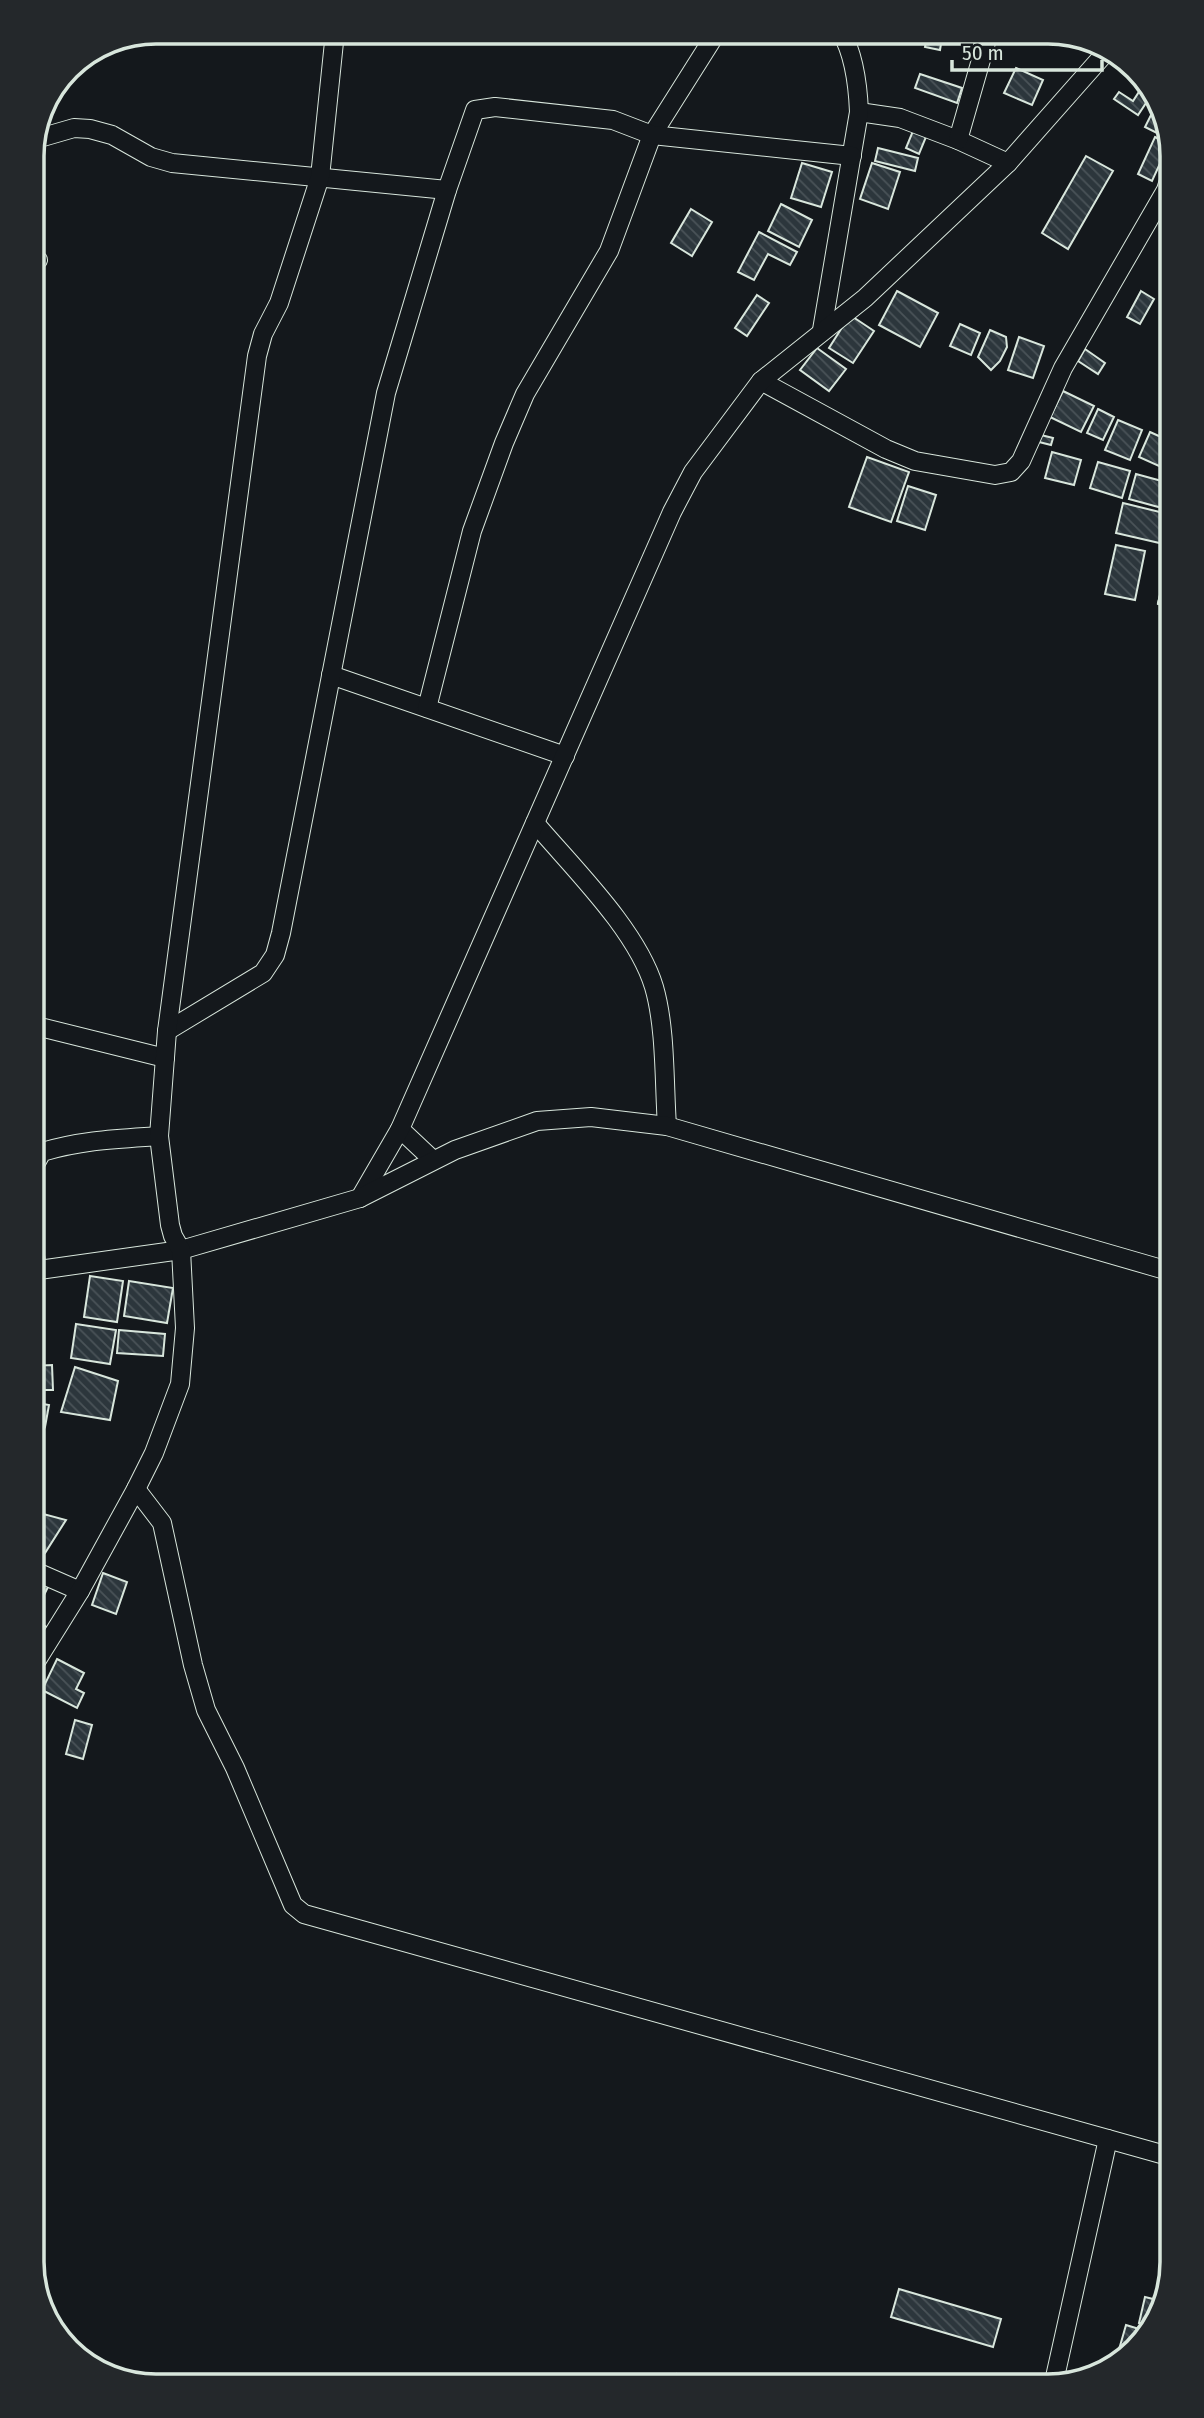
<svg xmlns="http://www.w3.org/2000/svg" width="1204" height="2418" viewBox="0 0 1204 2418" font-family="'Fira Sans Condensed',sans-serif">
  <style>
    .building { fill: url(#building-back-hatch); stroke: #d8e6dc; stroke-width: 2 }
    .lines { fill: none; stroke-linecap: round; stroke-linejoin: round }
    .minor-casing { stroke: #d8e6dc; stroke-width: 20 }
    .minor { stroke: #14181c; stroke-width: 18 }
    .rim { fill: none; stroke: #d8e6dc; stroke-width: 3.5 }
  </style>
  <defs>
    <pattern id="building-back-hatch" width="6" height="6" patternUnits="userSpaceOnUse" patternTransform="scale(1.75)"><rect width="6" height="6" fill="#2c363c"/><path d="M-1 5l2 2M0 0l6 6M5-1l2 2" fill="none" stroke="#4a5358"/></pattern>
  </defs>
  <rect width="100%" height="100%" fill="#14181c"/>
  <g class="building">
    <polygon points="928,32 943,32 940,50 925,47"/>
    <polygon points="1016,68 1043,80 1032,105 1004,93"/>
    <polygon points="920,74 962,88 957,103 915,88"/>
    <polygon points="1144,84 1152,94 1138,115 1114,99 1119,92 1133,101"/>
    <polygon points="1153,111 1164,112 1169,139 1145,127"/>
    <polygon points="915,126 928,132 919,154 906,148"/>
    <polygon points="1155,137 1169,144 1152,181 1138,174"/>
    <polygon points="878,148 918,158 915,171 875,161"/>
    <polygon points="1086,156 1113,171 1068,249 1042,233"/>
    <polygon points="802,163 832,172 821,207 791,198"/>
    <polygon points="872,163 900,172 888,209 860,199"/>
    <polygon points="781,204 812,220 799,247 768,231"/>
    <polygon points="691,209 712,222 692,256 671,243"/>
    <polygon points="759,232 797,252 790,265 768,254 754,280 738,272"/>
    <polygon points="897,291 938,313 920,347 879,325"/>
    <polygon points="1141,291 1154,299 1140,324 1127,317"/>
    <polygon points="757,295 769,303 747,336 735,328"/>
    <polygon points="850,315 874,331 853,363 829,348"/>
    <polygon points="960,324 980,333 971,355 950,346"/>
    <polygon points="990,330 1006,337 1007,347 1000,361 991,370 978,357"/>
    <polygon points="1019,337 1044,346 1033,378 1008,370"/>
    <polygon points="817,348 846,369 829,391 800,370"/>
    <polygon points="1085,349 1105,363 1098,374 1078,361"/>
    <polygon points="1063,391 1094,406 1081,432 1050,417"/>
    <polygon points="1098,409 1114,417 1103,440 1087,433"/>
    <polygon points="1118,420 1142,430 1130,460 1105,450"/>
    <polygon points="1150,432 1172,442 1172,465 1170,471 1139,457"/>
    <polygon points="1041,435 1053,438 1051,445 1039,442"/>
    <polygon points="1052,452 1081,460 1074,485 1045,478"/>
    <polygon points="867,457 909,472 891,522 849,507"/>
    <polygon points="1098,462 1130,471 1122,498 1090,488"/>
    <polygon points="1136,474 1169,483 1162,508 1129,499"/>
    <polygon points="908,486 936,495 925,530 897,521"/>
    <polygon points="1123,503 1172,515 1168,545 1116,533"/>
    <polygon points="1116,545 1145,551 1135,600 1105,594"/>
    <polygon points="1171,553 1172,554 1172,607 1158,603"/>
    <polygon points="1168,556 1172,557 1172,607 1158,604"/>
    <polygon points="90,1276 123,1281 117,1322 84,1317"/>
    <polygon points="129,1281 173,1288 167,1323 124,1316"/>
    <polygon points="76,1324 116,1330 110,1364 71,1358"/>
    <polygon points="119,1330 165,1334 163,1356 117,1353"/>
    <polygon points="52,1365 53,1390 32,1390 32,1366"/>
    <polygon points="75,1367 118,1381 110,1420 61,1412"/>
    <polygon points="32,1402 49,1405 45,1427 37,1443 32,1441"/>
    <polygon points="32,1511 66,1520 45,1553 32,1550"/>
    <polygon points="103,1573 127,1582 116,1614 92,1605"/>
    <polygon points="32,1574 50,1583 33,1617 32,1617"/>
    <polygon points="40,1622 50,1630 32,1656 32,1636"/>
    <polygon points="57,1659 84,1673 76,1689 84,1693 77,1708 42,1690"/>
    <polygon points="75,1720 92,1725 83,1759 66,1754"/>
    <polygon points="899,2289 1001,2319 993,2347 891,2317"/>
    <polygon points="1145,2297 1161,2301 1149,2333 1151,2326 1139,2323"/>
    <polygon points="1126,2325 1139,2329 1135,2345 1116,2360"/>
    <polygon points="677,2374 724,2386 673,2386"/>
    <polygon points="609,2375 636,2383 635,2386 606,2386"/>
  </g>
  <g class="lines">
    <defs>
      <g id="minor">
        <polyline points="859,112 900,118 958,140 1008,163"/>
        <polyline points="36,139 74,128 90,129 112,135 151,157 172,163 447,190"/>
        <polyline points="958,140 989,32"/>
        <polyline points="32,259 38,260"/>
        <path d="M 822,330 L 859,112 C 858,87 854,54 841,32"/>
        <polyline points="761,381 886,449 915,461 995,475 1011,472 1021,461 1063,368 1166,190 1172,171"/>
        <polyline points="331,675 565,756"/>
        <polyline points="427,708 472,531 504,443 525,394 609,251 652,135 717,32"/>
        <path d="M 535,823 C 574,869 637,930 654,987 C 666,1028 664,1084 667,1126"/>
        <polyline points="32,1025 165,1058"/>
        <polyline points="167,1031 263,973 275,955 281,933 386,393 447,190 475,110 495,107 613,120 652,135 852,156"/>
        <polyline points="400,1129 433,1160"/>
        <path d="M 32,1170 L 42,1152 C 83,1140 116,1139 159,1136"/>
        <polyline points="360,1198 400,1129 672,512 693,472 761,381 865,298 1008,163 1107,51"/>
        <polyline points="32,1234 37,1270"/>
        <polyline points="32,1271 181,1250 360,1198 455,1150 537,1121 591,1117 667,1126 1172,1272"/>
        <polyline points="136,1489 162,1523 193,1665 206,1710 235,1768 293,1905 304,1914 1172,2157"/>
        <polyline points="32,1570 80,1591"/>
        <polyline points="32,1668 80,1591 136,1489 154,1453 180,1384 185,1328 181,1250 173,1236 170,1225 159,1136 167,1031 257,356 263,334 279,303 320,177 334,42 329,32"/>
        <polyline points="1053,2386 1108,2139"/>
      </g>
    </defs>
    <use href="#minor" class="minor-casing"/>
    <use href="#minor" class="minor"/>
  </g>
  <path d="M0 0H1204V2418H0ZM156 44H1048A112 112 0 0 1 1160 156V2262A112 112 0 0 1 1048 2374H156A112 112 0 0 1 44 2262V156A112 112 0 0 1 156 44Z" fill="#24282b" fill-rule="evenodd"/>
  <path class="rim" d="M156 44H1048A112 112 0 0 1 1160 156V2262A112 112 0 0 1 1048 2374H156A112 112 0 0 1 44 2262V156A112 112 0 0 1 156 44Z"/>
  <path d="M952 60v10h150v-10" fill="none" stroke="#d8e6dc" stroke-width="3.5"/>
  <text x="962" y="60" font-size="21" fill="#d8e6dc" stroke="#14181c" stroke-width="5" paint-order="stroke">50 m</text>
</svg>
